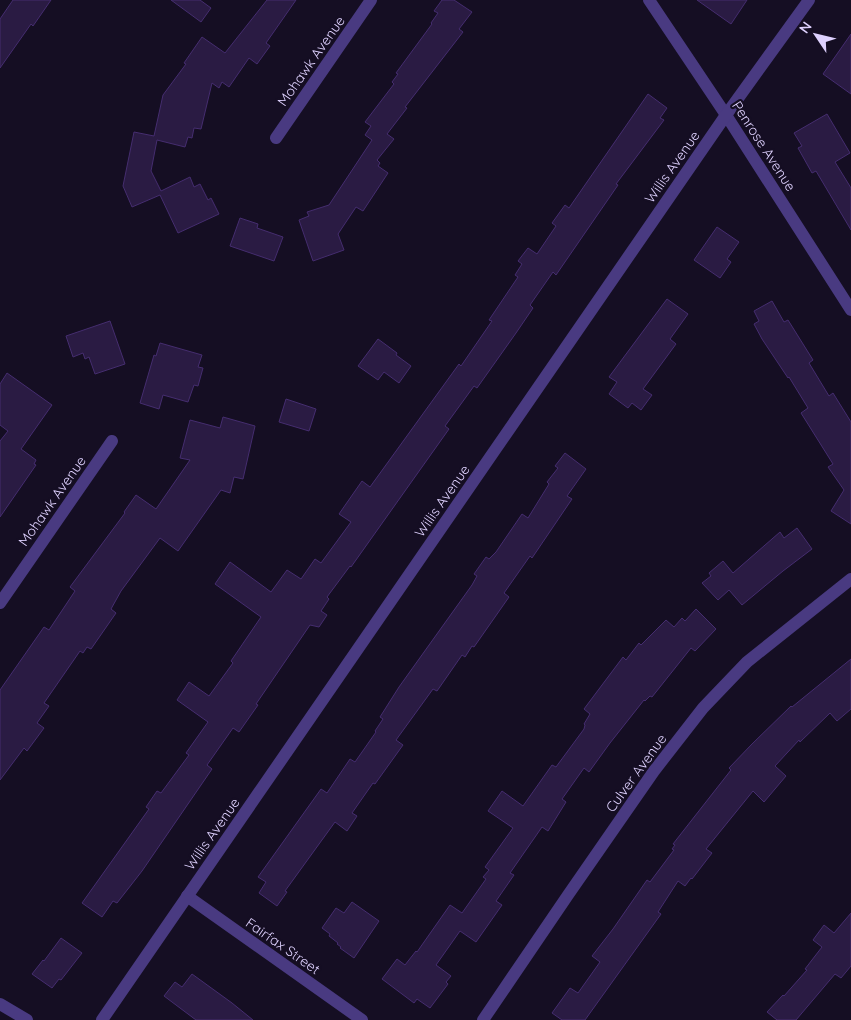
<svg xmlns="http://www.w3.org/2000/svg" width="851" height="1020" viewBox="0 0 851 1020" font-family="Quicksand,sans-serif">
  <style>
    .building { fill: #2a1b43; stroke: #452d6f }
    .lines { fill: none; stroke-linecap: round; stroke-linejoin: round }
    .minor { stroke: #493a81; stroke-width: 12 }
    .labels { text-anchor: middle; stroke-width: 4.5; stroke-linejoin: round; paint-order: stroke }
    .street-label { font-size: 14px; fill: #ded1fe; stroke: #150e23 }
  </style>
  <rect width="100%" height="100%" fill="#150e23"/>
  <g class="building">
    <polygon points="13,0 51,0 33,26 31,24 0,68 0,19"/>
    <polygon points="171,0 200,0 211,8 201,22"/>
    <polygon points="267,0 296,0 266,43 270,46 257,64 249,58 229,87 222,82 219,88 212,83 201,129 194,128 192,138 188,137 185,147 157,140 151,171 161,191 190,177 194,187 200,184 208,200 211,198 219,214 178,233 160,195 132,207 123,186 134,132 154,136 163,95 186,64 184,63 202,37 225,53"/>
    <polygon points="442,0 454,0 472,12 459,29 463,32 405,107 407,108 387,134 394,139 377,160 380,163 378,166 388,173 363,211 356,207 338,234 344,250 313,261 299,220 309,216 307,212 329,205 372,140 365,135 371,126 365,122 394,84 392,82 398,74 396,73 432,24 431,23 438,13 434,11"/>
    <polygon points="697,0 747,0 731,24"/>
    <polygon points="851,34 851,94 823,74"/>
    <polygon points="648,94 667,108 660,118 664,120 616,184 618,185 556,275 553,272 530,305 533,308 516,333 477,388 474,386 445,426 449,429 351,567 350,566 327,597 329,599 321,611 327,615 319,627 310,625 256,704 258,705 239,732 233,728 207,765 212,769 142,871 117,903 113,901 102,917 82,903 149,809 146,807 157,791 161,793 189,755 186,753 208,722 177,700 189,682 209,696 233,663 231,661 261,617 215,584 230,562 271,592 287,570 301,579 315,559 321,563 351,522 339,514 362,481 370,487 459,364 461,366 492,321 489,320 518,277 515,275 522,264 518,261 528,248 537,254 556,226 552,223 565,205 569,208"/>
    <polygon points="827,114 850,153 835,162 851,188 851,230 816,171 812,173 798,148 802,146 794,133"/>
    <polygon points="240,218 258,224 257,228 283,237 274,261 230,246"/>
    <polygon points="717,227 739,242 727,259 731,262 720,278 694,260"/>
    <polygon points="667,299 688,314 670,339 676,344 643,389 652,395 641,410 632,403 628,408 609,394 617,382 609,377"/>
    <polygon points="772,301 784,322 788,320 813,360 809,363 829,396 833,393 851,422 851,524 831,511 844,490 828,467 833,464 801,413 808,408 789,377 788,378 762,339 754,324 759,321 754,311"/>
    <polygon points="110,321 125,364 95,374 89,357 85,359 83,353 73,357 66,336"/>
    <polygon points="378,339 397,353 396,355 411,366 399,383 384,372 378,380 358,366"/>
    <polygon points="160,343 202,355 198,367 203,368 198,386 194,385 188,402 163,395 159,409 140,403 154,355 156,356"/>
    <polygon points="7,373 52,405 21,449 36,460 34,464 36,465 0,517 0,441 8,431 0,425 0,384"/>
    <polygon points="286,399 316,409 309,431 279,422"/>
    <polygon points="223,417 255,426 243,479 234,477 230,493 221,490 178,551 160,538 121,591 111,609 116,613 91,649 87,647 83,653 80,651 44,703 49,706 37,723 44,728 27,751 24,748 0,780 0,690 44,627 49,630 75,591 70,587 125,513 124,512 136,495 156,509 190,460 180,458 190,420 220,428"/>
    <polygon points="565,453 586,469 567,496 572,499 532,558 530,556 504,593 509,597 474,647 472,646 465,657 462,655 437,691 433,689 396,740 403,745 375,784 373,783 352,813 357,816 347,831 335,822 285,891 287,892 277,906 259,893 266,882 258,877 321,789 327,793 350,759 355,762 376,732 375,731 383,719 380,717 399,687 472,585 477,576 474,574 486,557 489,559 496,552 522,514 528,518 549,484 547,482 558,468 555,466"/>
    <polygon points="797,528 812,549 783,571 742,605 729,590 718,600 702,583 711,576 709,573 723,561 733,573 780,532 784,538"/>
    <polygon points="696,609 716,629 695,651 691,648 652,697 650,696 645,701 644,700 610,743 589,772 584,768 562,799 566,802 548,831 542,827 510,873 514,875 496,901 502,905 476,942 460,931 436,965 451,976 446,982 448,984 430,1008 417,999 414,1003 382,979 397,959 405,965 416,951 417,952 450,905 462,913 486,879 483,877 489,870 485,867 513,828 488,811 502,791 523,806 552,765 556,767 584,729 585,725 584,724 590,714 584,709 623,657 626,660 639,643 641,645 666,620 674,627 682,618 685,621"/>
    <polygon points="851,659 851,709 837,721 830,713 800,742 799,740 775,766 786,776 764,802 753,791 706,849 712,853 692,879 691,878 685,886 678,881 658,912 661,914 585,1020 562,1020 552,1013 570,988 578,993 600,962 592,956 613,929 647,880 650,882 674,850 672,849 675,845 673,844 731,770 729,768 752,744 791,706 792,707"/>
    <polygon points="352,902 379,921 354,958 340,948 341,947 337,944 338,943 329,936 330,934 322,928 336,908 344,913"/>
    <polygon points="851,913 851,966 841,978 835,974 796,1020 777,1020 767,1012 783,995 784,996 807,970 805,969 822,947 813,940 824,925 834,933"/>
    <polygon points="61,938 82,953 61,980 59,979 52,988 32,974 43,960 44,961"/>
    <polygon points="192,974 232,1003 253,1020 196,1020 164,996 175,982 182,987"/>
  </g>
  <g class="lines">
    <g class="minor">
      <polyline points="649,0 726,115 851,310"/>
      <polyline points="276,138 371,0"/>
      <polyline points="0,603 112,441"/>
      <polyline points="187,896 362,1020"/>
      <polyline points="0,1004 27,1020"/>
      <polyline points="102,1020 726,115 809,0"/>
      <polyline points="483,1020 568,895 654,771 703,708 747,662 851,579"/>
    </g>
  </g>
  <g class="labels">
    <g class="street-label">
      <text transform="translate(311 61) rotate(-55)" y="5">Mohawk Avenue</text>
      <text transform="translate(764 146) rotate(57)" y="5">Penrose Avenue</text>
      <text transform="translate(672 167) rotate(-55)" y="5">Willis Avenue</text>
      <text transform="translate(52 501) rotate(-55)" y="5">Mohawk Avenue</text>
      <text transform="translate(442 501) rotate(-55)" y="5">Willis Avenue</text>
      <text transform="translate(636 773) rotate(-54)" y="5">Culver Avenue</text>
      <text transform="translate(212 834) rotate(-55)" y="5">Willis Avenue</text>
      <text transform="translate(283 946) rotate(35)" y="5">Fairfax Street</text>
    </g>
  </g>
  <g transform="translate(816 35) rotate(305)" stroke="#150e23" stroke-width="4" paint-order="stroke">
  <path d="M0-4L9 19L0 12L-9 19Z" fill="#ded1fe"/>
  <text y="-8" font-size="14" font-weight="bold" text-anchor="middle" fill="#ded1fe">N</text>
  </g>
</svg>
